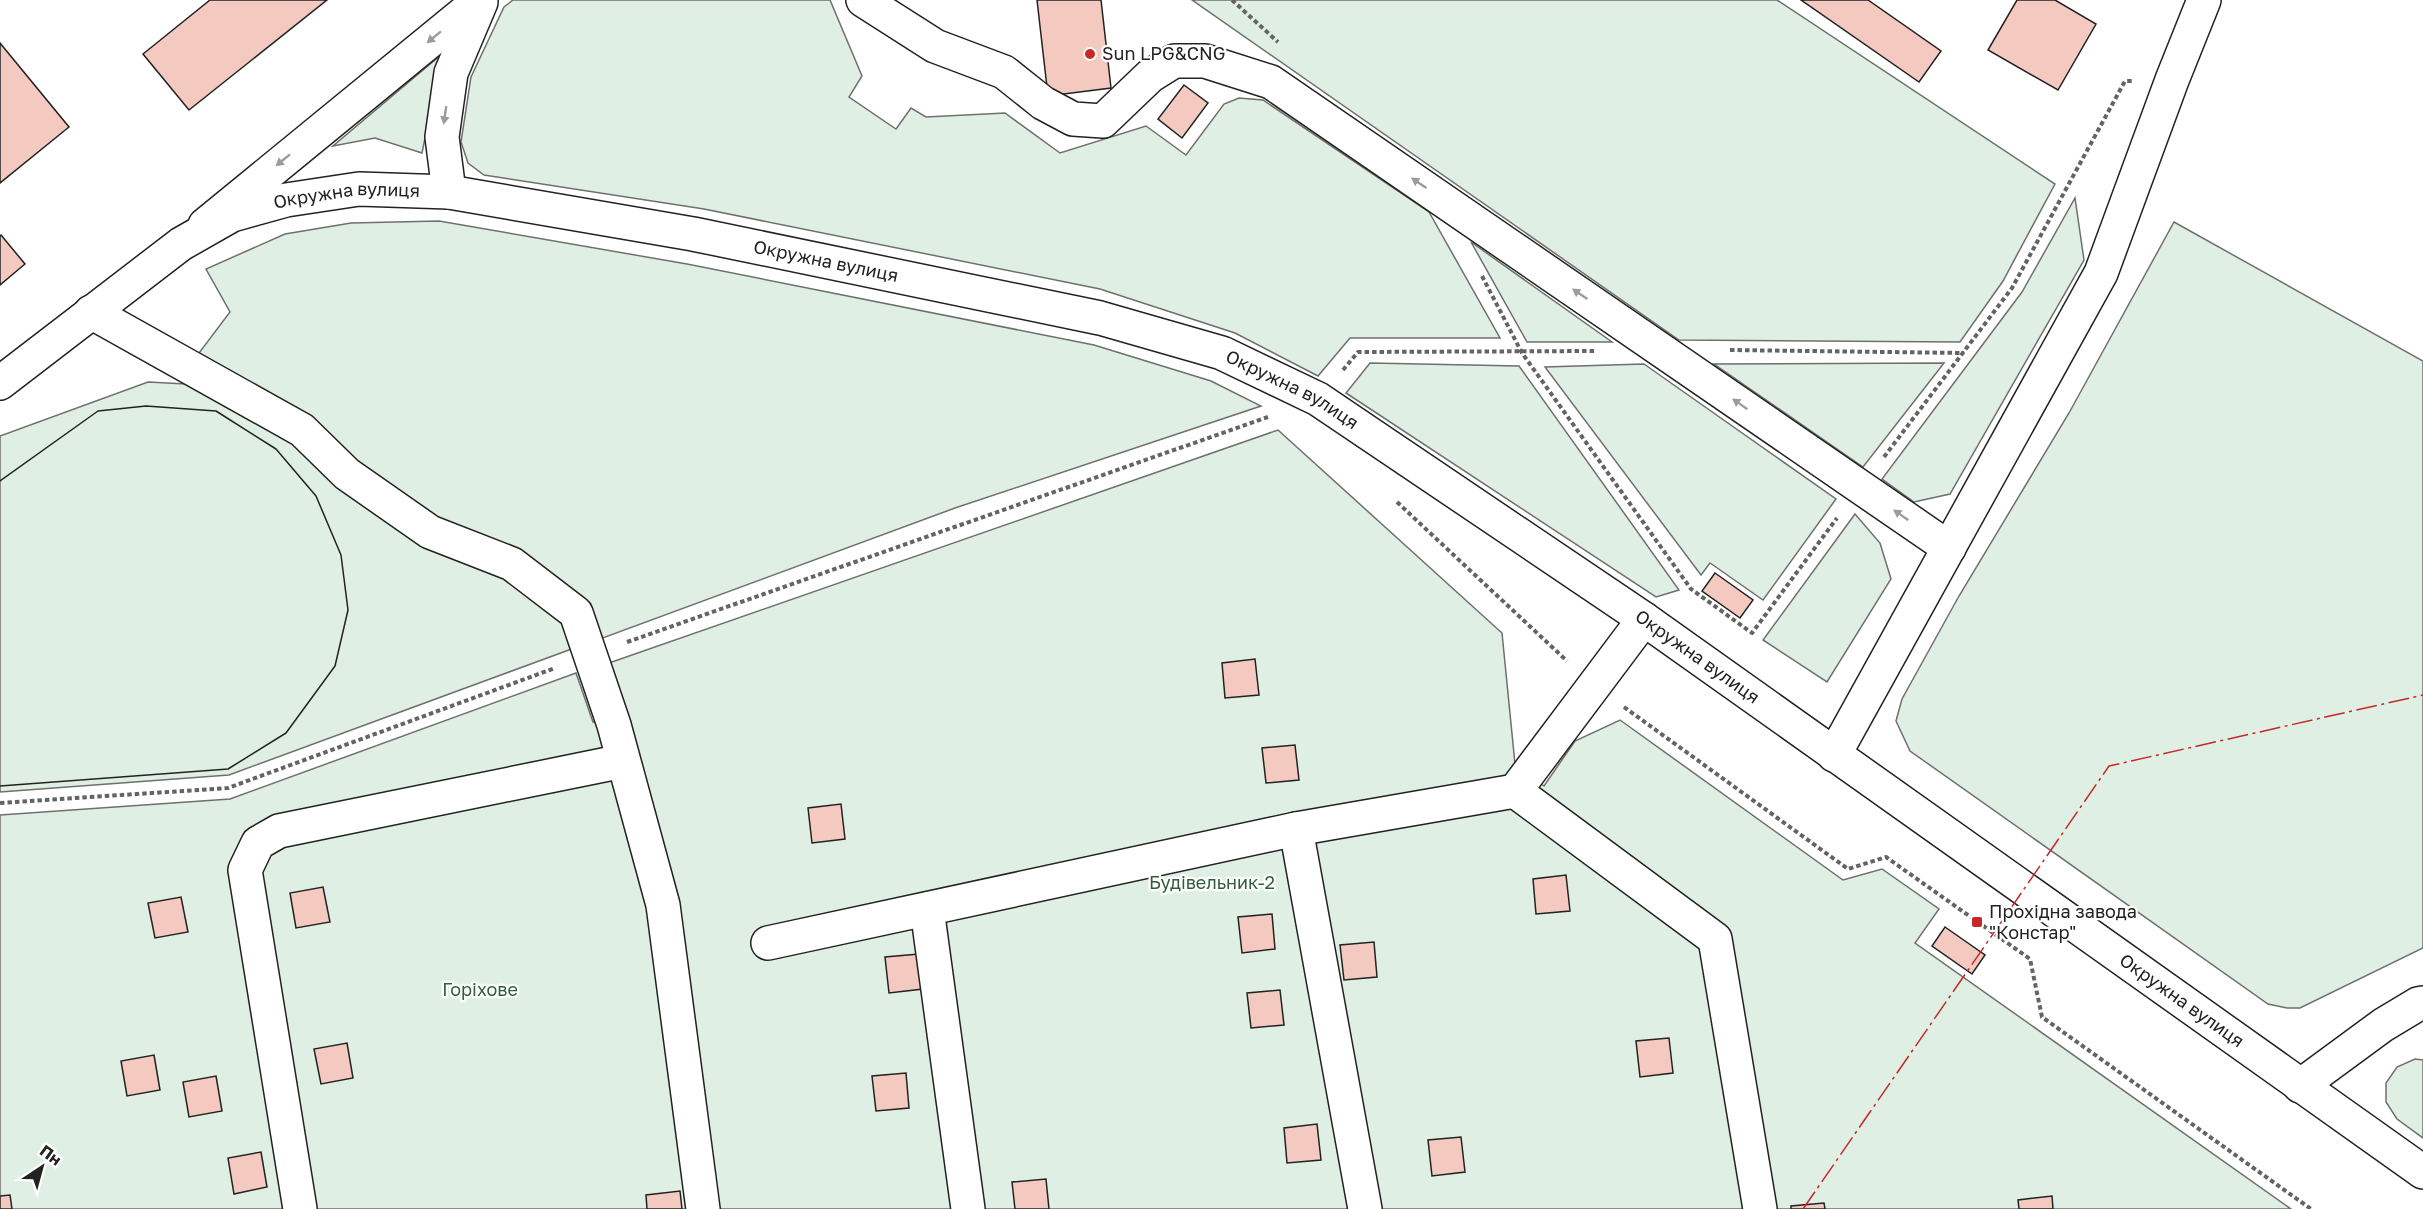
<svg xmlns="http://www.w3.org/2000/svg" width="2423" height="1209" viewBox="0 0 2423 1209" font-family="'Golos Text',sans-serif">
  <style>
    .green { fill: #e0efe3; stroke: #6f6f6f; stroke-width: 1.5 }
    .building { fill: #f3c9c0; stroke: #222; stroke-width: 1.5 }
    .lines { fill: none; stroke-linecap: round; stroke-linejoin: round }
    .minor-casing { stroke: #222; stroke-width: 36 }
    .major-casing { stroke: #222; stroke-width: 36 }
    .path { stroke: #646464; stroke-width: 4; stroke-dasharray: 4.5 3; stroke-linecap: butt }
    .minor { stroke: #fff; stroke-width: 33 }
    .major { stroke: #fff; stroke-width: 33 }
    .tram { stroke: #222; stroke-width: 1.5 }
    .power { stroke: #c62828; stroke-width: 1.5; stroke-dasharray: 21 4.5 3 4.5; stroke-linecap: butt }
    .oneway { fill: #9c9c9c }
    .poi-dot { fill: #c62828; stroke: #fff; stroke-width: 2 }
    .labels { text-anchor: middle; stroke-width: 4.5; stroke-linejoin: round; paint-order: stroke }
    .poi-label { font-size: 18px; fill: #222; stroke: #fff; text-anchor: start }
    .street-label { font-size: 18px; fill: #222; stroke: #fff }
    .park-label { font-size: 18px; fill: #2f5e38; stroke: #fff }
  </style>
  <rect width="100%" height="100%" fill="#fff"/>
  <g class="green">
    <polygon points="513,0 830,0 862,76 849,97 896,129 911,108 926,117 1005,113 1060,153 1146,126 1186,155 1224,104 1239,98 1263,100 1429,212 1500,338 1350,338 1318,376 1235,333 1100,289 704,209 484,175 468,163 461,142 471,77 504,7"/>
    <polygon points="1192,0 1777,0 2055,184 2003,281 1960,342 1679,340"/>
    <polygon points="442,54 422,153 375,138 333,146"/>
    <polygon points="2075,198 2084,260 1950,494 1914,502 1882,479 2022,292"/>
    <polygon points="439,221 687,264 1094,345 1211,381 1261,406 955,508 600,639 437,521 193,361 230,312 206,269 285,234 351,223"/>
    <polygon points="2174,222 2423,361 2423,948 2300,1008 2287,1008 2268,1004 1910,751 1896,721 1902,699 1959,596 2069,413"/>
    <polygon points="1471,242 1612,342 1527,342"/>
    <polygon points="1370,363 1519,366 1679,590 1656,597 1346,393"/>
    <polygon points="1944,363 1863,467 1714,364"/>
    <polygon points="1644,364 1836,499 1763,600 1710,563 1701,575 1545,367"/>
    <polygon points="148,382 205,385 506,575 567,623 577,647 229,775 0,792 0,436"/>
    <polygon points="1278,430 1502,633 1515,764 1544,786 1575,741 1620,720 1843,880 1882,869 1939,909 1915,943 2291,1209 0,1209 0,815 230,799 576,673 593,722 629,727 609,663"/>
    <polygon points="1855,514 1880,543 1891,579 1827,682 1763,640"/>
    <polygon points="2415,1059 2423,1060 2423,1138 2397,1119 2386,1102 2386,1083 2397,1067"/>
  </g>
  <g class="building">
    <polygon points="210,0 327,0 189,110 143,54"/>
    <polygon points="1037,0 1101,0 1111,88 1048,96"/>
    <polygon points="1801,0 1868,0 1941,51 1919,82"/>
    <polygon points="2017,0 2055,0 2096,24 2058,90 1988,50"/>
    <polygon points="0,43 69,127 0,183"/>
    <polygon points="1184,85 1208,103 1182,138 1158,119"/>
    <polygon points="1,235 25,264 0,285 0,236"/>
    <polygon points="1715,573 1753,600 1740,618 1702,591"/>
    <polygon points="1255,659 1259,695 1225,698 1222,663"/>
    <polygon points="1295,745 1299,780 1266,783 1262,748"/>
    <polygon points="841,804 845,839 812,843 808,808"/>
    <polygon points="1566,875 1570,911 1536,914 1533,879"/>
    <polygon points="323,887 330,922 296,928 290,893"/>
    <polygon points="181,897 188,932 155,938 148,903"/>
    <polygon points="1272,914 1275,949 1242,953 1238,917"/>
    <polygon points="1945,927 1985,955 1972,974 1932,946"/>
    <polygon points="1374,942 1377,977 1344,980 1340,945"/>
    <polygon points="919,954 923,989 889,993 885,957"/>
    <polygon points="1280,990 1284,1025 1251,1028 1247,993"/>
    <polygon points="1669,1038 1673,1073 1640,1077 1636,1041"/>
    <polygon points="347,1043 353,1078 321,1084 314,1049"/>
    <polygon points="154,1055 160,1090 127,1096 121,1061"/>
    <polygon points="906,1073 909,1108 876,1111 872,1076"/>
    <polygon points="216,1076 222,1111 189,1117 183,1082"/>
    <polygon points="1317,1124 1321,1160 1287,1163 1284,1128"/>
    <polygon points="1461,1137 1465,1172 1432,1176 1428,1140"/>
    <polygon points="261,1152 267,1187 234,1194 228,1158"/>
    <polygon points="1046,1179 1049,1209 1015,1209 1012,1182"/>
    <polygon points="680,1191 682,1209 647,1209 646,1195"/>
    <polygon points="10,1195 12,1209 0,1209 0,1196"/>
    <polygon points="2052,1196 2053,1209 2019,1209 2018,1200"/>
    <polygon points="1824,1203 1825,1209 1791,1209 1791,1206"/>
  </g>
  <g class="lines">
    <defs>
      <g id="minor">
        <polyline points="863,0 935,46 1004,72 1043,103 1073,119 1103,121 1150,76 1174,61 1205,61 1271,82 1949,548"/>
        <polyline points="449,192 442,137 451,73 481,2"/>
        <polyline points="205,225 480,0"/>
        <polyline points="91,312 302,430 347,474 430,532 512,564 576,613 614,725 663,905 703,1209"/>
        <polyline points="1834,755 2101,273 2172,80 2204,0"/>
        <polyline points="1515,791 1715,939 1760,1209"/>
        <polyline points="1296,829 1365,1209"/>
        <polyline points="927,909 968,1209"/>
        <polyline points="768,943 1296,829 1515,791 1644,619"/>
        <polyline points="2300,1086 2383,1025 2418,1004 2423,1003"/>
        <polyline points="300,1209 245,870 258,843 279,831 623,761"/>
      </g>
      <g id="major">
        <path id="s1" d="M 0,383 L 181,244 L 232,215 L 286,200 L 359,189 L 449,192 L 693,234 L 1100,318 L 1222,353 L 1318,399 L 1644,619 L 2423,1172"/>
      </g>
    </defs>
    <use href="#minor" class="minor-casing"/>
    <use href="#major" class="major-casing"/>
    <g class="path">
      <polyline points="1232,0 1278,42"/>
      <polyline points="1482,276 1522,353 1691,589 1752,633 1837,518"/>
      <polyline points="1730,350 1964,353"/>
      <polyline points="1343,370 1358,352 1594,351"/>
      <polyline points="1884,457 2012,288 2125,81 2132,81"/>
      <polyline points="1397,502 1567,661"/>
      <polyline points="627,642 1268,417"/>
      <polyline points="1624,707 1848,869 1886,857 2030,959 2042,1017 2311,1209"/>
      <polyline points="0,803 228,788 555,668"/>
    </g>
    <use href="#minor" class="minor"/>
    <use href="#major" class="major"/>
    <polyline class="tram" points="0,481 98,411 146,406 216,411 276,449 316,496 341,555 348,610 335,666 286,733 228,769 0,786"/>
    <polyline class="power" points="1803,1209 2109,766 2423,695"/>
  </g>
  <defs><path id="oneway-solid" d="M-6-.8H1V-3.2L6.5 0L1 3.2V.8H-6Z" transform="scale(1.5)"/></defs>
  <g class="oneway">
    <use href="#oneway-solid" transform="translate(434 37) rotate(141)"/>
    <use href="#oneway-solid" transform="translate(445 115) rotate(98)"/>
    <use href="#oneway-solid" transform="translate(283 160) rotate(141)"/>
    <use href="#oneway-solid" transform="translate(1419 183) rotate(-146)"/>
    <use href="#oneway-solid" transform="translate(1580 294) rotate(-146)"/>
    <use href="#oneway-solid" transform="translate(1740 404) rotate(-145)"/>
    <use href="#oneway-solid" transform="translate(1901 515) rotate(-145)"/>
  </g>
  <g class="poi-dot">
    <circle cx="1090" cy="54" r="6"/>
    <rect x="1971" y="916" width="12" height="12" rx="3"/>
  </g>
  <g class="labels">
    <g class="poi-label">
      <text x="1102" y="60">Sun LPG&amp;CNG</text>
      <text x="1989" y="918">Прохідна завода<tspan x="1989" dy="21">"Констар"</tspan></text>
    </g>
    <g class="street-label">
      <text dy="6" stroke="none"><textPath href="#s1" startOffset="404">Окружна вулиця</textPath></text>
      <text dy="6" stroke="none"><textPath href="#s1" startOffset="890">Окружна вулиця</textPath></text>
      <text dy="6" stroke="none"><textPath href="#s1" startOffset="1376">Окружна вулиця</textPath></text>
      <text dy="6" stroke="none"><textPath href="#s1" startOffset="1862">Окружна вулиця</textPath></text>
      <text dy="6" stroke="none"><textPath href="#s1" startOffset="2456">Окружна вулиця</textPath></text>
    </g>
    <g class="park-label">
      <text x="1212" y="889">Будівельник-2</text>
      <text x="480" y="996">Горіхове</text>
    </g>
  </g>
  <g transform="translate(42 1167) rotate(36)" stroke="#ffffff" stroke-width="4.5" paint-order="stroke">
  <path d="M0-4.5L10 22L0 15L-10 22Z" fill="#222222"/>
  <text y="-9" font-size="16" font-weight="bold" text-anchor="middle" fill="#222222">Пн</text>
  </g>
</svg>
